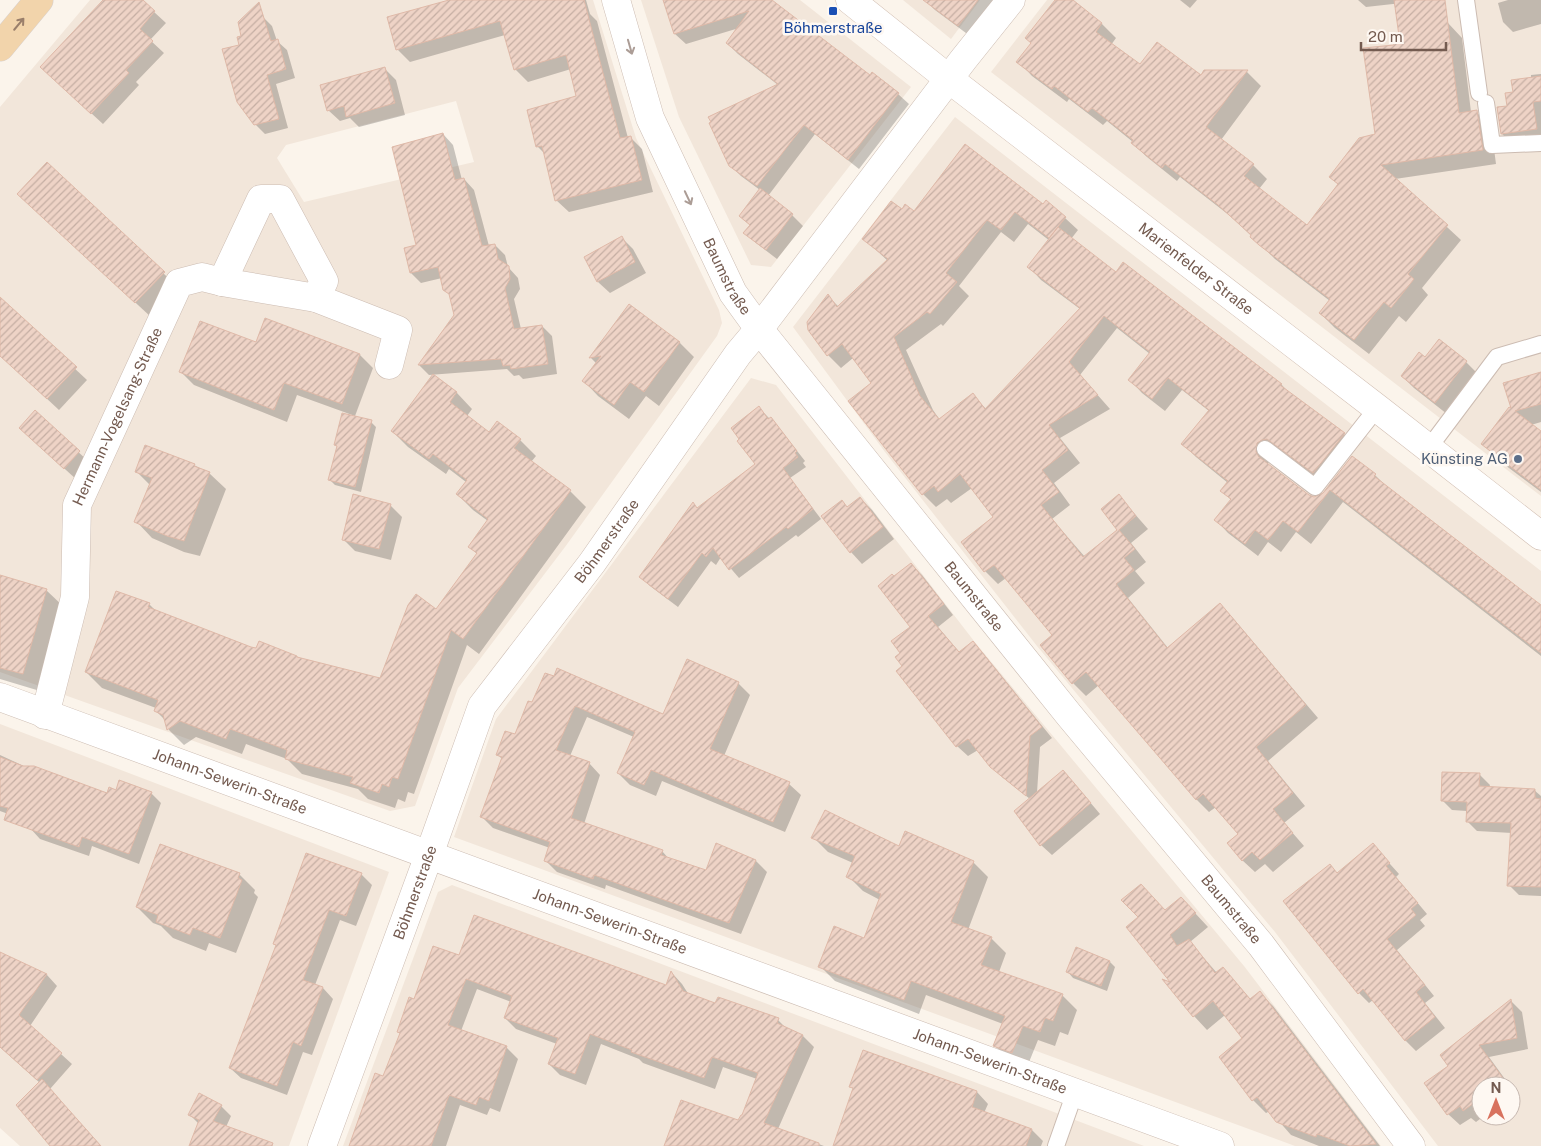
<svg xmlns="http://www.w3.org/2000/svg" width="1541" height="1146" viewBox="0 0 1541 1146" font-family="'Public Sans',sans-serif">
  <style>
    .residential { fill: #f2e6da; fill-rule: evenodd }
    .shadow { fill: #0003; fill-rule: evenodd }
    .building { fill: url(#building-hatch); stroke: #dfb9a8 }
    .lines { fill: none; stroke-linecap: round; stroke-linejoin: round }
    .lane-casing { stroke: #ccbcb2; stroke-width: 18 }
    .street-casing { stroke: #ccbcb2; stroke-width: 29 }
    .secondary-casing { stroke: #d1beb2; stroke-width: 29 }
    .primary-casing { stroke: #d8d1ce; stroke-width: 29 }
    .lane { stroke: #fff; stroke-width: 16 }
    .street { stroke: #fff; stroke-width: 28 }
    .secondary { stroke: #fff; stroke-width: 28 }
    .primary { stroke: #f2d4ab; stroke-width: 28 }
    .oneway { stroke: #9a7f6b }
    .oneway2 { stroke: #ac9d96 }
    .transit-dot { fill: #1a4fb4; stroke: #fef8f2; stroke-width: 2 }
    .service-dot { fill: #5c6f8a; stroke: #fef8f2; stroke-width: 2 }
    .labels { text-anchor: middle; stroke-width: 5; stroke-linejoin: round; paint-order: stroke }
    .transit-label { font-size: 15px; fill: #164399; stroke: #fef8f2 }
    .street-label { font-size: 15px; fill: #745b50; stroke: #fef8f2 }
    .service-label { font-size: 15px; fill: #4e5e75; stroke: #fef8f2; text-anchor: end }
  </style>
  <defs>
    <pattern id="building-hatch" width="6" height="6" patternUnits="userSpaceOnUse" patternTransform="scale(1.25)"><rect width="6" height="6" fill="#eed3c6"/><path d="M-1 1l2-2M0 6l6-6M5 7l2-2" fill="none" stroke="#c5aea3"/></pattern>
  </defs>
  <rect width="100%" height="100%" fill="#fbf4eb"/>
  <g class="residential">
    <path d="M 90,0 L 593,0 L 636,138 L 719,310 L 722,323 L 717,336 L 565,547 L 458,688 L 415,806 L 390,811 L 0,672 L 0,107 ZM 456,101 L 474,162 L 304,202 L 277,158 L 286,145 Z"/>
    <polygon points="641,0 800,0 911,87 771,267 751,265 679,117"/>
    <polygon points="903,0 980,0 951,39"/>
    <polygon points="1047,0 1541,0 1541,496 991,72"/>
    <path d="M 955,117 L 1541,571 L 1541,1146 L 1438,1146 L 1275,932 L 1037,646 L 885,452 L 793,327 ZM 1481,1086 L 1511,1086 L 1511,1116 L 1481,1116 Z"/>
    <polygon points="751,378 776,385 974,641 1244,966 1381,1146 1295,1146 454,837 496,719"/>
    <polygon points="0,724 389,872 289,1146 20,1146 0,1128"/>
    <polygon points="452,885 1144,1146 343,1146 438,892"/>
  </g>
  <g class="shadow">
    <polygon points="104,0 141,0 166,23 150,40 164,53 136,82 139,85 103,124 53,78"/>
    <polygon points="454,0 586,0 590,14 597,21 628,138 630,137 642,149 653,192 569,212 556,200 545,154 537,146 578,97 571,69 528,82 515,69 505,35 410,62 398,50"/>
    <polygon points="665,0 770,0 870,77 898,94 909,104 859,169 815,134 768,196 792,215 803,226 777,259 756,243 745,233 751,226 740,216 760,190 741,176 730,165 778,85 738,54 727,43 739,28 686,44 675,34"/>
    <polygon points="925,0 998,0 970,36 935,10"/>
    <polygon points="1065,0 1071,0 1102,24 1116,38 1111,45 1140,66 1201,77 1205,72 1247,72 1261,86 1221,140 1253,165 1267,179 1259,189 1307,227 1339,185 1330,177 1377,135 1395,47 1448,23 1462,38 1471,112 1476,112 1491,126 1496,164 1395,179 1461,240 1422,288 1428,295 1406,322 1399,316 1369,354 1335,328 1320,313 1330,301 1275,259 1234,219 1180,177 1177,181 1147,157 1132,143 1133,142 1107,121 1103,125 1069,99 1067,102 1032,76 1018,61"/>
    <polygon points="1180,0 1197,0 1190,8"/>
    <polygon points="1358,0 1401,0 1402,3 1366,7"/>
    <polygon points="1508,0 1541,0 1541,24 1513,32 1503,22 1498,3"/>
    <polygon points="262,16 272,26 277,41 287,50 295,78 276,84 288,128 265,134 255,124 240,45 243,36"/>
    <polygon points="384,68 396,80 405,115 359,127 350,118 340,121 328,110"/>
    <polygon points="1541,74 1541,139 1512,143 1502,134 1508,107 1514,93 1531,78 1531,75"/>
    <polygon points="443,134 453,145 462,180 464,179 474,190 489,246 495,245 505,255 508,267 518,278 520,289 514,299 521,329 542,326 552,336 557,374 523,379 519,375 514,376 507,369 429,375 419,365 455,316 451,296 444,289 442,278 421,283 411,273"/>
    <polygon points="47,164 179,288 151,317 33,208"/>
    <path d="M 1043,206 L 1065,218 L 1078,230 L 1071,239 L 1117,273 L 1281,384 L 1291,395 L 1344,434 L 1356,447 L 1326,485 L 1281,451 L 1269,456 L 1268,465 L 1308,496 L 1314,498 L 1324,494 L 1352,458 L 1375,475 L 1388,488 L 1541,606 L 1541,656 L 1343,502 L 1311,544 L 1296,532 L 1281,552 L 1268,542 L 1258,556 L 1228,533 L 1216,520 L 1231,500 L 1222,490 L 1228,483 L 1196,457 L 1183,444 L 1209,411 L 1182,390 L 1165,411 L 1142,393 L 1130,380 L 1150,354 L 1117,328 L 1080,375 L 1110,409 L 1060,438 L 1080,463 L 1054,483 L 1070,505 L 1052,519 L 1085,557 L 1119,530 L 1119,496 L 1148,529 L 1131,543 L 1146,562 L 1135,571 L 1145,583 L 1128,598 L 1168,648 L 1220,605 L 1232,617 L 1318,718 L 1268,761 L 1305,806 L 1284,823 L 1304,846 L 1273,872 L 1265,864 L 1255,872 L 1242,860 L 1240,834 L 1216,807 L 1209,812 L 1197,800 L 1099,685 L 1086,696 L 1073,683 L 1054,636 L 1006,578 L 998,584 L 985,571 L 963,543 L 994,517 L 972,488 L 951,503 L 947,499 L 936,507 L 923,494 L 872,383 L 853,358 L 841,368 L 828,355 L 828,296 L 839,307 L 888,261 L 864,239 L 902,211 L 914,213 ZM 1028,224 L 1050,241 L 1029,267 L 1041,280 L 1080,309 L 986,409 L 973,395 L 940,420 L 933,410 L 906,350 L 941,324 L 943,326 L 969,296 L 959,286 L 1001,232 L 1014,242 Z"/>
    <polygon points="622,238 633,249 646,273 610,293 598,282 586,257"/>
    <polygon points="0,299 87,380 59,410 0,355"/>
    <polygon points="629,306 680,343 694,357 659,406 646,396 629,419 598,396 584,381 597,364 591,358"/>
    <polygon points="1439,341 1466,362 1478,374 1447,414 1414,388 1402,376 1425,358"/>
    <polygon points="256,344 360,355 373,368 355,416 297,395 287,422 194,385 181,372"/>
    <polygon points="1541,373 1541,422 1531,425 1541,432 1541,492 1497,459 1483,444 1513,411"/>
    <polygon points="433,376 457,393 472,409 467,416 490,433 520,440 536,456 531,462 570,491 586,507 479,654 467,645 414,794 408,792 405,802 398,799 395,808 368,799 358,789 302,774 287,759 246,744 242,754 196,737 184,745 169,730 167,722 155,710 156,708 102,688 86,672 149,604 157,612 250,649 381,680 436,611 478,555 470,547 488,521 473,510 457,494 466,482 449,469 446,474 408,447 392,431"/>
    <polygon points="759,408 779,428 805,461 803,463 806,467 790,478 821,519 798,537 796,535 739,578 721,557 716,565 711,561 678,607 650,586 641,577 693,504 698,509 756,464"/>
    <polygon points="36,412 91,464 77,480 33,440"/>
    <polygon points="371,422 376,427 361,492 335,485 330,480 338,447 335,444"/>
    <polygon points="194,465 209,473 226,489 200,556 184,552 152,538 136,521 150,485 136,471"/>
    <polygon points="860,498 872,510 894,539 862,564 851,552 848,508"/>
    <polygon points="390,505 402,517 391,560 355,551 343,539"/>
    <polygon points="911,564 922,575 953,615 938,627 960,653 973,643 983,653 1052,738 1040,747 1037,793 1073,782 1100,814 1052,855 1041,845 1030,799 1002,777 978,750 968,756 957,746 904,666 902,653 911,627 894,578"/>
    <polygon points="0,576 46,590 64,607 40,691 0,679"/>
    <polygon points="545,674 664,715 738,683 750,695 724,756 789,784 801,795 785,832 662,781 656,796 630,785 618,773 634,737 587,717 570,756 589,763 600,775 584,824 662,851 669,859 707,872 717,845 756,861 767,872 741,934 606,885 605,889 557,872 545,860 550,848 493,828 482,817 502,759 498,755 515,736 532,704"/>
    <polygon points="0,755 26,767 108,795 151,793 161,803 139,864 92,846 89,856 40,839 30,828 33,823 0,811"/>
    <polygon points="1480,775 1490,785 1489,788 1534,790 1541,796 1541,896 1519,895 1509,885 1512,833 1477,831 1467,821 1467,811 1452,810 1442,800"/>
    <polygon points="813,837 900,848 973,862 988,877 968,930 991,938 1006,953 999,972 1062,995 1077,1010 1068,1035 1060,1032 1055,1046 1038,1040 1027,1067 1010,1061 995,1046 1003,1024 926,995 919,1014 835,981 820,966 864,939 880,900 863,891 848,876 853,863 828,852"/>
    <polygon points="1373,845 1399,874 1396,877 1427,914 1420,920 1425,926 1397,950 1434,996 1425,1003 1445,1028 1416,1051 1405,1040 1373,1000 1369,1003 1359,993 1338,874"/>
    <polygon points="239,874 255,890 254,893 258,897 236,953 209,943 206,951 173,938 161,926 153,923 137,907"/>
    <polygon points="361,874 372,885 356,926 340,920 315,985 323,988 333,999 312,1055 303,1052 287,1095 241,1078 230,1068 277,946 275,944"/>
    <polygon points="1181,898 1208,927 1190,942 1217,973 1223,968 1251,1000 1260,993 1273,1006 1380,1146 1319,1146 1291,1135 1270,1111 1266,1113 1253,1100 1244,1039 1225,1015 1207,1030 1194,1016 1166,982 1174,985 1166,912"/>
    <polygon points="0,954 47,975 57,986 30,1026 72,1064 50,1089 101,1146 52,1146 40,1083 0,1047"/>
    <polygon points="460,957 667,987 672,973 682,984 689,995 716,1005 778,1020 788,1030 803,1036 814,1047 778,1129 824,1146 666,1146 739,1122 743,1117 757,1079 723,1067 715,1089 643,1063 639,1059 601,1044 586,1085 560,1075 549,1064 557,1044 516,1029 505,1018 511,1002 477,989 461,1031 507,1048 518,1059 500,1112 490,1108 487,1115 460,1105 446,1146 350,1146 384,1078 401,1034 398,1032 415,1001"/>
    <polygon points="1110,962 1115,967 1107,991 1073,978 1068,972"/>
    <polygon points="1511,1001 1522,1012 1528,1049 1489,1057 1510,1086 1481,1086 1481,1116 1484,1116 1476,1122 1471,1118 1460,1125 1448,1114 1449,1066"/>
    <polygon points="864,1051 977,1092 988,1104 984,1113 1032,1130 1043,1141 1041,1146 834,1146 854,1090 851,1086"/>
    <polygon points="1511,1087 1515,1093 1511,1096"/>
    <polygon points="221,1106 231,1116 226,1127 264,1146 190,1146 199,1124 190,1115"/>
  </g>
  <g class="building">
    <polygon points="103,0 143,0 155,11 140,29 153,41 126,70 129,73 91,114 40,67"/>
    <polygon points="449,0 584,0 620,138 631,136 642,180 555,201 542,146 536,147 527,110 576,96 566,55 514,70 500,21 396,50 387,17"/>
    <polygon points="663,0 772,0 870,75 872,72 899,93 848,160 804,125 757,186 729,166 709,123 711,122 708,117 778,84 726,43 749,11 674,34"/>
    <polygon points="923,0 978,0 958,26"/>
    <polygon points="1055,0 1073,0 1102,23 1096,32 1140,64 1157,42 1201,75 1204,70 1248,70 1206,127 1254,164 1244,176 1307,225 1338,184 1329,177 1359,138 1375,134 1363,48 1394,45 1393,37 1399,36 1394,0 1445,0 1459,113 1477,110 1483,150 1381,165 1448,225 1408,274 1414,279 1391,308 1384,302 1354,340 1319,313 1330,299 1259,245 1250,237 1251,235 1218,205 1165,164 1162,168 1131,143 1133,140 1092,108 1088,112 1054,86 1052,89 1016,62 1031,43 1025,38"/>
    <polygon points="259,2 271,41 278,39 286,69 267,75 279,119 254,125 237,102 222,49 239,45 237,37 241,36 238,22"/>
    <polygon points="385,67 395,103 346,117 344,106 327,111 320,85"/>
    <polygon points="1541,76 1541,101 1533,102 1537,129 1501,134 1497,107 1507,106 1505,93 1513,92 1511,80"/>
    <polygon points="443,133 455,180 464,178 482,246 495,244 498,259 509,266 510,279 505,288 514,329 542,325 548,364 511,369 510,365 503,366 501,359 418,365 454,315 449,294 443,290 438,267 410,273 404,248 416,245 392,147"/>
    <polygon points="965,144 1043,204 1046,200 1066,217 1049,238 1015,212 1001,230 987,220 946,273 957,282 930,314 927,312 894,337 920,396 939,419 973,393 985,409 1080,308 1027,267 1058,227 1116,272 1123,262 1282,384 1280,385 1345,433 1313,473 1267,439 1262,440 1257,443 1256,452 1259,457 1309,495 1314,497 1323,493 1352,456 1376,474 1374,476 1414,507 1541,605 1541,653 1330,490 1298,532 1283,521 1268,540 1255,530 1245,544 1214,520 1231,499 1220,491 1228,481 1181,444 1209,410 1168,378 1152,399 1128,380 1150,352 1104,316 1069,362 1098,395 1049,425 1068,450 1042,470 1059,492 1041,505 1083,557 1117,530 1101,509 1119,494 1136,516 1119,530 1135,549 1124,558 1134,570 1116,584 1167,648 1220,603 1306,705 1256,747 1293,793 1273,809 1293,833 1260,860 1252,852 1242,861 1227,843 1238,834 1203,794 1196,800 1086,672 1072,684 1040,645 1052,635 994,565 984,572 961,542 993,517 960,474 938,492 934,486 922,495 848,401 871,383 842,344 827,356 808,330 807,322 828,294 837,307 888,259 862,239 891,201 902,209 905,204 914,211"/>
    <polygon points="47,162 165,272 135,303 17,194"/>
    <polygon points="760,188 793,214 766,250 743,233 750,225 739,216"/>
    <polygon points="622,236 635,262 597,282 584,257"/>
    <polygon points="0,297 77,367 47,399 0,356"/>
    <polygon points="629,304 680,342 644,392 630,382 614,405 582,381 601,356 589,358"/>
    <polygon points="265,318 360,354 342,404 284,383 274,410 179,372 200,321 256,342"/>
    <polygon points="1439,339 1467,361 1435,403 1401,376 1419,352 1425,357"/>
    <polygon points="1541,372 1541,404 1515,411 1541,431 1541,490 1481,444 1509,407 1511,408 1503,383"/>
    <polygon points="433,374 457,392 450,402 489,432 497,421 521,439 514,448 571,490 463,639 451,630 398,779 392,777 389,787 382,784 379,793 350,783 353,777 285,759 287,750 230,729 226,739 180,721 167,730 163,715 154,711 158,700 85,672 116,591 150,603 148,607 251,647 256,648 259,641 297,656 297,657 380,678 408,605 416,594 436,609 477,553 468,547 488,519 456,494 467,480 433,454 429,459 391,431"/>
    <polygon points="759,406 768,419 771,417 797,451 795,453 798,457 783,468 813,509 788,529 786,527 729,570 713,548 706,557 702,553 668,599 639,577 693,502 697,508 755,464 737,441 739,439 731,428"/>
    <polygon points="35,410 80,451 64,469 19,428"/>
    <polygon points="342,413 372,420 355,487 328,480 337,446 334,445"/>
    <polygon points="145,445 195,464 194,466 210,472 184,541 167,536 134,522 152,478 135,472"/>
    <polygon points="353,494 391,504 379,549 342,540"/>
    <polygon points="860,497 883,527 850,553 821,516 842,500 847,507"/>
    <polygon points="911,563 944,604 928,616 959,652 973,641 1042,727 1030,736 1026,796 990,767 968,739 956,747 896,671 902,666 895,657 900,653 891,641 910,627 878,586 892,574 894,576"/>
    <polygon points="0,575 47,589 23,674 0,668"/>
    <polygon points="687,659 739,682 710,749 790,782 773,822 651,770 644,785 617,773 635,732 575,706 556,750 590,762 571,818 663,850 661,855 706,870 716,843 756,860 729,923 594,875 593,879 544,861 550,842 480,817 502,757 496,755 505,731 515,734 528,701 532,702 545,673 554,676 557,668 663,714"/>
    <polygon points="0,757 23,766 34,766 107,793 109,787 116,790 119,780 152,792 129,854 82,837 79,847 4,820 8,808 0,806"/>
    <polygon points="1063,770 1091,803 1040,846 1014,811"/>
    <polygon points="1442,772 1480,773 1479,786 1535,789 1535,798 1541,799 1541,887 1507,886 1511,823 1466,822 1467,802 1441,801"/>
    <polygon points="825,810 899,846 905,831 974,861 951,922 992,937 981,965 1063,994 1053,1021 1045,1018 1040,1032 1023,1026 1012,1053 993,1046 1005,1016 911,981 904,1000 818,967 834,926 864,938 881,894 846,877 855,856 811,838"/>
    <polygon points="1373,843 1390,863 1386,866 1418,903 1411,909 1416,915 1387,939 1425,985 1416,992 1435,1017 1405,1041 1363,989 1358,994 1283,901 1330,864 1337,873"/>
    <polygon points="160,844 240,873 238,878 242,880 220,938 193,928 190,935 156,922 158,915 136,907"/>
    <polygon points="306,853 362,873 346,916 329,910 303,980 323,987 301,1046 293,1042 277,1086 229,1068 276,945 273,944"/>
    <polygon points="1141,884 1165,910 1181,897 1196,913 1170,935 1177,946 1189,939 1215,973 1223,967 1250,999 1260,991 1376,1144 1350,1146 1317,1134 1316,1137 1276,1122 1257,1097 1252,1101 1219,1057 1242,1038 1213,1001 1193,1017 1162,979 1170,982 1126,927 1138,917 1121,900"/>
    <polygon points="474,915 666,985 671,971 683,991 715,1003 718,997 779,1018 777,1023 803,1035 764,1123 819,1143 819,1146 664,1146 681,1100 738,1120 741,1115 742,1115 758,1073 712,1057 704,1078 631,1052 632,1050 590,1034 575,1074 548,1064 558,1038 504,1018 512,996 466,979 448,1025 507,1046 489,1101 479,1097 476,1105 449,1095 431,1146 349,1146 375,1073 383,1076 400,1033 397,1032 409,997 414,999 433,946 459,955"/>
    <polygon points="1076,947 1110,961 1101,986 1066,972"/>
    <polygon points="0,952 47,974 19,1015 62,1053 37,1080 0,1047"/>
    <polygon points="1511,999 1517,1038 1479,1045 1505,1081 1498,1086 1481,1086 1481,1098 1463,1111 1460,1106 1447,1115 1424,1083 1448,1066 1440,1055"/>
    <polygon points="863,1050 977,1091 972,1107 1032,1129 1026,1146 833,1146 853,1088 849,1087"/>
    <polygon points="42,1079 61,1101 101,1146 50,1146 16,1105"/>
    <polygon points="199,1093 222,1105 213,1121 273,1143 272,1146 189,1146 199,1120 188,1115"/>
  </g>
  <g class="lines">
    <defs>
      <g id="lane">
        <polyline points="1466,0 1479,93"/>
        <polyline points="1486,103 1492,145 1541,143"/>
        <polyline points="1265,449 1315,487 1377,408"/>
        <polyline points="1428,449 1497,357 1541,344"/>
        <polyline points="1056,1146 1075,1092"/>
      </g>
      <g id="street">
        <path id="s1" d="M 616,0 L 650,118 L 733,293 L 759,329 L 1069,715 L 1261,945 L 1411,1146"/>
        <polyline points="222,282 261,199 280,199 324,281 316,298"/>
        <path id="s2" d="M 0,697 L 1220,1146"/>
        <path id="s3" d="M 45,715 L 75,597 L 77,505 L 179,283 L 202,277 L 222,282 L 316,298 L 398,330 L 389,365"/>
        <path id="s4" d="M 322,1146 L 429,855 L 482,706 L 592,563 L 738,354 L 759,329 L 963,60 L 1011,0"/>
      </g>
      <g id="secondary">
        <path id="s5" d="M 850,0 L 949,79 L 1377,408 L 1541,536"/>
      </g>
      <polyline id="primary" points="0,47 39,0"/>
    </defs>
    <use href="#lane" class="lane-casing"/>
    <use href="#street" class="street-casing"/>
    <use href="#secondary" class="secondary-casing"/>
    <use href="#primary" class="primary-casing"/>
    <use href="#lane" class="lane"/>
    <use href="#street" class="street"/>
    <use href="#secondary" class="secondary"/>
    <use href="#primary" class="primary"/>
  </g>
  <defs><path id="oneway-shaft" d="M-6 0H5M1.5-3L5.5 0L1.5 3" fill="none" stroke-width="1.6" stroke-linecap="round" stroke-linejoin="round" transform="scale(1.25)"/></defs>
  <use class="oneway" href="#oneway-shaft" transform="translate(19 24) rotate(-50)"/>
  <g class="oneway2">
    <use href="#oneway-shaft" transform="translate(630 47) rotate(74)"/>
    <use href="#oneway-shaft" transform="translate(688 198) rotate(65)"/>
  </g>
  <rect class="transit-dot" x="828" y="6" width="10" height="10" rx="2.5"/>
  <circle class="service-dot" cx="1518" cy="459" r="5"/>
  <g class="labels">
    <g class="transit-label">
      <text x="833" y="33">Böhmerstraße</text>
    </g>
    <g class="street-label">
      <text dy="5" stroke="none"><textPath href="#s5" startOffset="438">Marienfelder Straße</textPath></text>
      <text dy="5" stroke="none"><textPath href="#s1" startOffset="299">Baumstraße</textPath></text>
      <text dy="5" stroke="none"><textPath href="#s3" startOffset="311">Hermann-Vogelsang-Straße</textPath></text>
      <text dy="5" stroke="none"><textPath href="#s4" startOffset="675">Böhmerstraße</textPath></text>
      <text dy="5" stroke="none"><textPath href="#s1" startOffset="704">Baumstraße</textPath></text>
      <text dy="5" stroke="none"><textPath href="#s2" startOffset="245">Johann-Sewerin-Straße</textPath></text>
      <text dy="5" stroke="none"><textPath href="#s4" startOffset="270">Böhmerstraße</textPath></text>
      <text dy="5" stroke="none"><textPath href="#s1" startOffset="1109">Baumstraße</textPath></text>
      <text dy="5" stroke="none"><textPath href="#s2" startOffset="650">Johann-Sewerin-Straße</textPath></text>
      <text dy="5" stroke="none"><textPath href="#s2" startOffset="1055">Johann-Sewerin-Straße</textPath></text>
    </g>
    <g class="service-label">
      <text x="1508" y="464">Künsting AG</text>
    </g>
  </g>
  <g transform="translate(1496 1101)"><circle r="24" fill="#fef8f2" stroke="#c7b9b1"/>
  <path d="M0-4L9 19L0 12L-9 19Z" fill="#d8725e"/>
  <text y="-8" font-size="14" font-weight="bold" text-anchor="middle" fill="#745b50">N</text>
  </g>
  <path d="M1361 42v8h85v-8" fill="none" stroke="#745b50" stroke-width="2.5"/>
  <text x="1368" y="42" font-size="15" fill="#745b50" stroke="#fef8f2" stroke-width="4" paint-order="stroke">20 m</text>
</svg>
